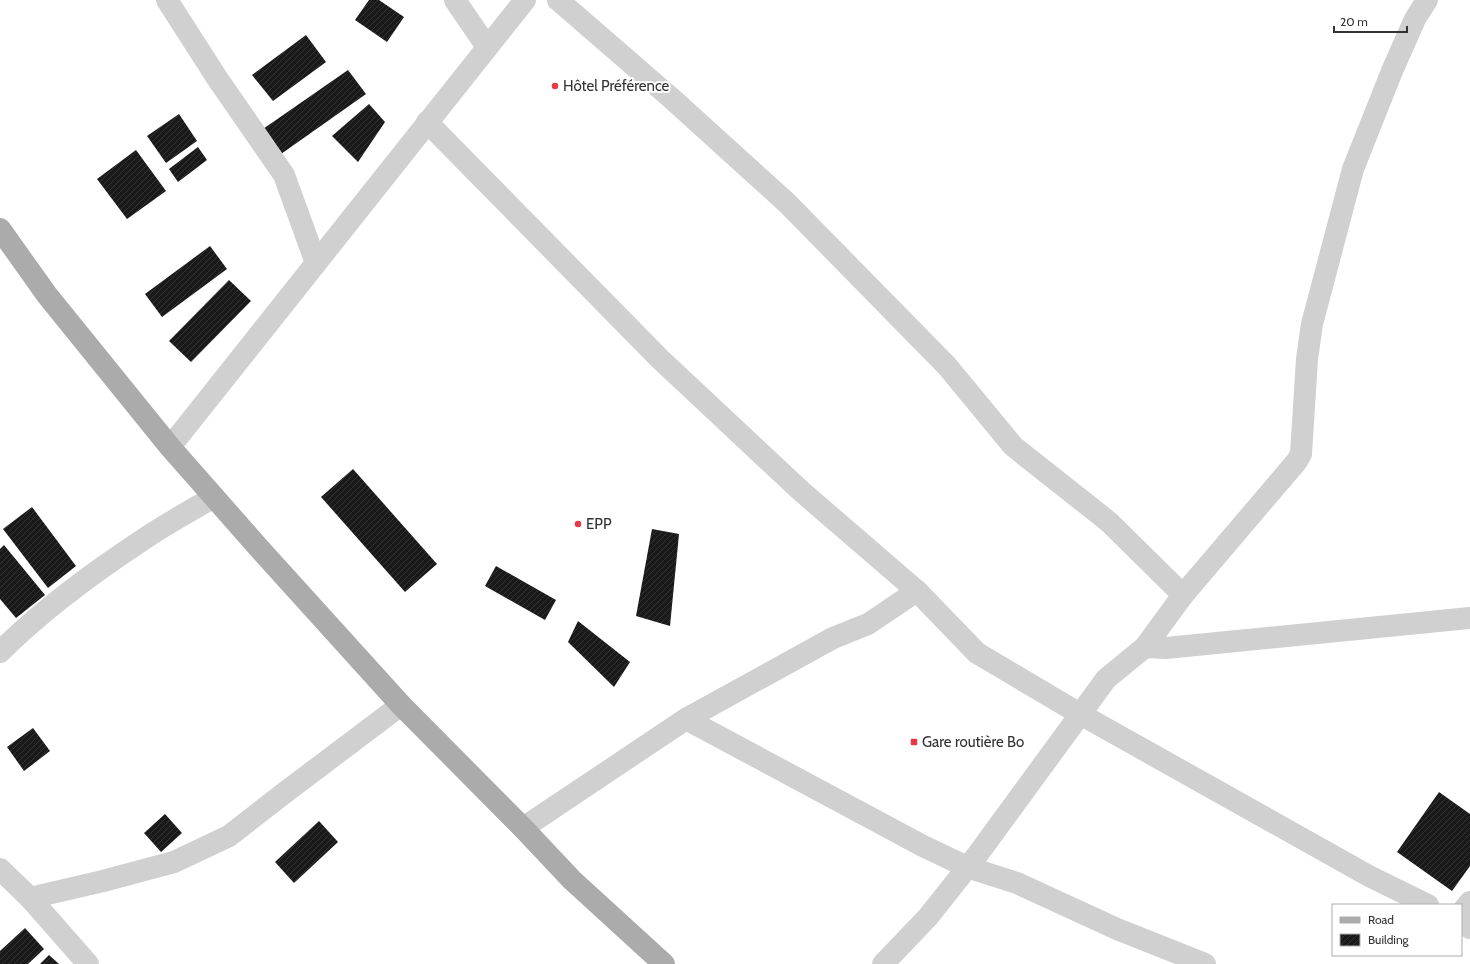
<svg xmlns="http://www.w3.org/2000/svg" width="1470" height="964" viewBox="0 0 1470 964" font-family="Cabin,sans-serif">
  <style>
    .building { fill: url(#building-hatch) }
    .lines { fill: none; stroke-linecap: round; stroke-linejoin: round }
    .minor { stroke: #d0d0d0; stroke-width: 22 }
    .major { stroke: #ababab; stroke-width: 22 }
    .poi-dot { fill: #e63946; stroke: #fff; stroke-width: 1.5 }
    .labels { text-anchor: middle; stroke-width: 4; stroke-linejoin: round; paint-order: stroke }
    .poi-label { font-size: 15px; fill: #333; stroke: #fff; text-anchor: start }
  </style>
  <defs>
    <pattern id="building-hatch" width="6" height="6" patternUnits="userSpaceOnUse"><rect width="6" height="6" fill="#1a1a1a"/><path d="M-1 1l2-2M0 6l6-6M5 7l2-2" fill="none" stroke="#333"/></pattern>
  </defs>
  <rect width="100%" height="100%" fill="#fff"/>
  <g class="building">
    <polygon points="369,0 379,0 404,17 387,42 355,20"/>
    <polygon points="306,35 326,62 273,101 252,75"/>
    <polygon points="348,70 366,94 281,154 263,129"/>
    <polygon points="369,104 385,122 358,162 332,136"/>
    <polygon points="179,114 197,141 166,163 147,136"/>
    <polygon points="198,147 207,160 178,182 169,169"/>
    <polygon points="136,150 166,191 127,219 97,179"/>
    <polygon points="210,246 227,269 162,317 145,294"/>
    <polygon points="229,280 251,301 191,362 169,341"/>
    <polygon points="353,469 437,564 405,592 321,497"/>
    <polygon points="32,507 76,566 48,588 3,529"/>
    <polygon points="652,529 679,534 670,626 636,616"/>
    <polygon points="4,545 45,595 16,618 0,599 0,549"/>
    <polygon points="496,566 556,600 545,620 485,586"/>
    <polygon points="578,621 630,662 614,687 568,642"/>
    <polygon points="33,728 50,751 24,771 7,747"/>
    <polygon points="1439,792 1470,814 1470,866 1452,891 1397,852"/>
    <polygon points="165,814 182,833 161,852 144,833"/>
    <polygon points="319,821 338,842 294,883 275,862"/>
    <polygon points="25,928 44,949 28,964 0,964 0,951"/>
    <polygon points="49,955 59,964 40,964"/>
  </g>
  <g class="lines">
    <g class="minor">
      <polyline points="167,0 217,78 284,175 316,263"/>
      <polyline points="455,0 487,47"/>
      <polyline points="558,0 670,97 787,203 947,366 1013,446 1109,522 1183,595"/>
      <polyline points="427,122 660,359 801,491 917,591 977,653 1080,714 1369,876 1428,905"/>
      <polyline points="170,447 525,0"/>
      <polyline points="1145,647 1183,595 1297,461 1301,454 1307,359 1312,324 1353,169 1392,71 1415,19 1427,0"/>
      <path d="M 0,652 C 42,610 91,574 141,541 C 164,525 190,511 214,497"/>
      <polyline points="686,719 923,846 967,867 1017,883 1117,929 1205,964"/>
      <polyline points="523,828 686,719 833,638 868,624 917,591"/>
      <polyline points="0,869 30,898 88,964"/>
      <polyline points="30,898 103,881 174,862 229,836 283,794 401,705"/>
      <polyline points="1461,913 1470,902"/>
      <polyline points="1461,922 1470,928"/>
      <polyline points="883,964 928,917 978,854 1106,679 1145,647 1166,648 1470,618"/>
    </g>
    <polyline class="major" points="0,229 47,295 170,447 258,547 401,705 523,828 572,880 664,964"/>
  </g>
  <g class="poi-dot">
    <circle cx="555" cy="86" r="4"/>
    <circle cx="578" cy="524" r="4"/>
    <rect x="910" y="738" width="8" height="8" rx="2"/>
  </g>
  <g class="labels">
    <g class="poi-label">
      <text x="563" y="91">Hôtel Préférence</text>
      <text x="586" y="529">EPP</text>
      <text x="922" y="747">Gare routière Bo</text>
    </g>
  </g>
  <rect x="1332" y="904" width="130" height="52" fill="#ffffff" stroke="#adadad"/>
  <rect x="1340" y="917" width="20" height="6" fill="#ababab" stroke="#adadad"/>
  <text x="1368" y="924" font-size="12" fill="#333333">Road</text>
  <rect x="1340" y="934" width="20" height="12" fill="url(#building-hatch)" stroke="#adadad"/>
  <text x="1368" y="944" font-size="12" fill="#333333">Building</text>
  <path d="M1334 26v6h73v-6" fill="none" stroke="#333333" stroke-width="2"/>
  <text x="1340" y="26" font-size="12" fill="#333333" stroke="#ffffff" stroke-width="3" paint-order="stroke">20 m</text>
</svg>
